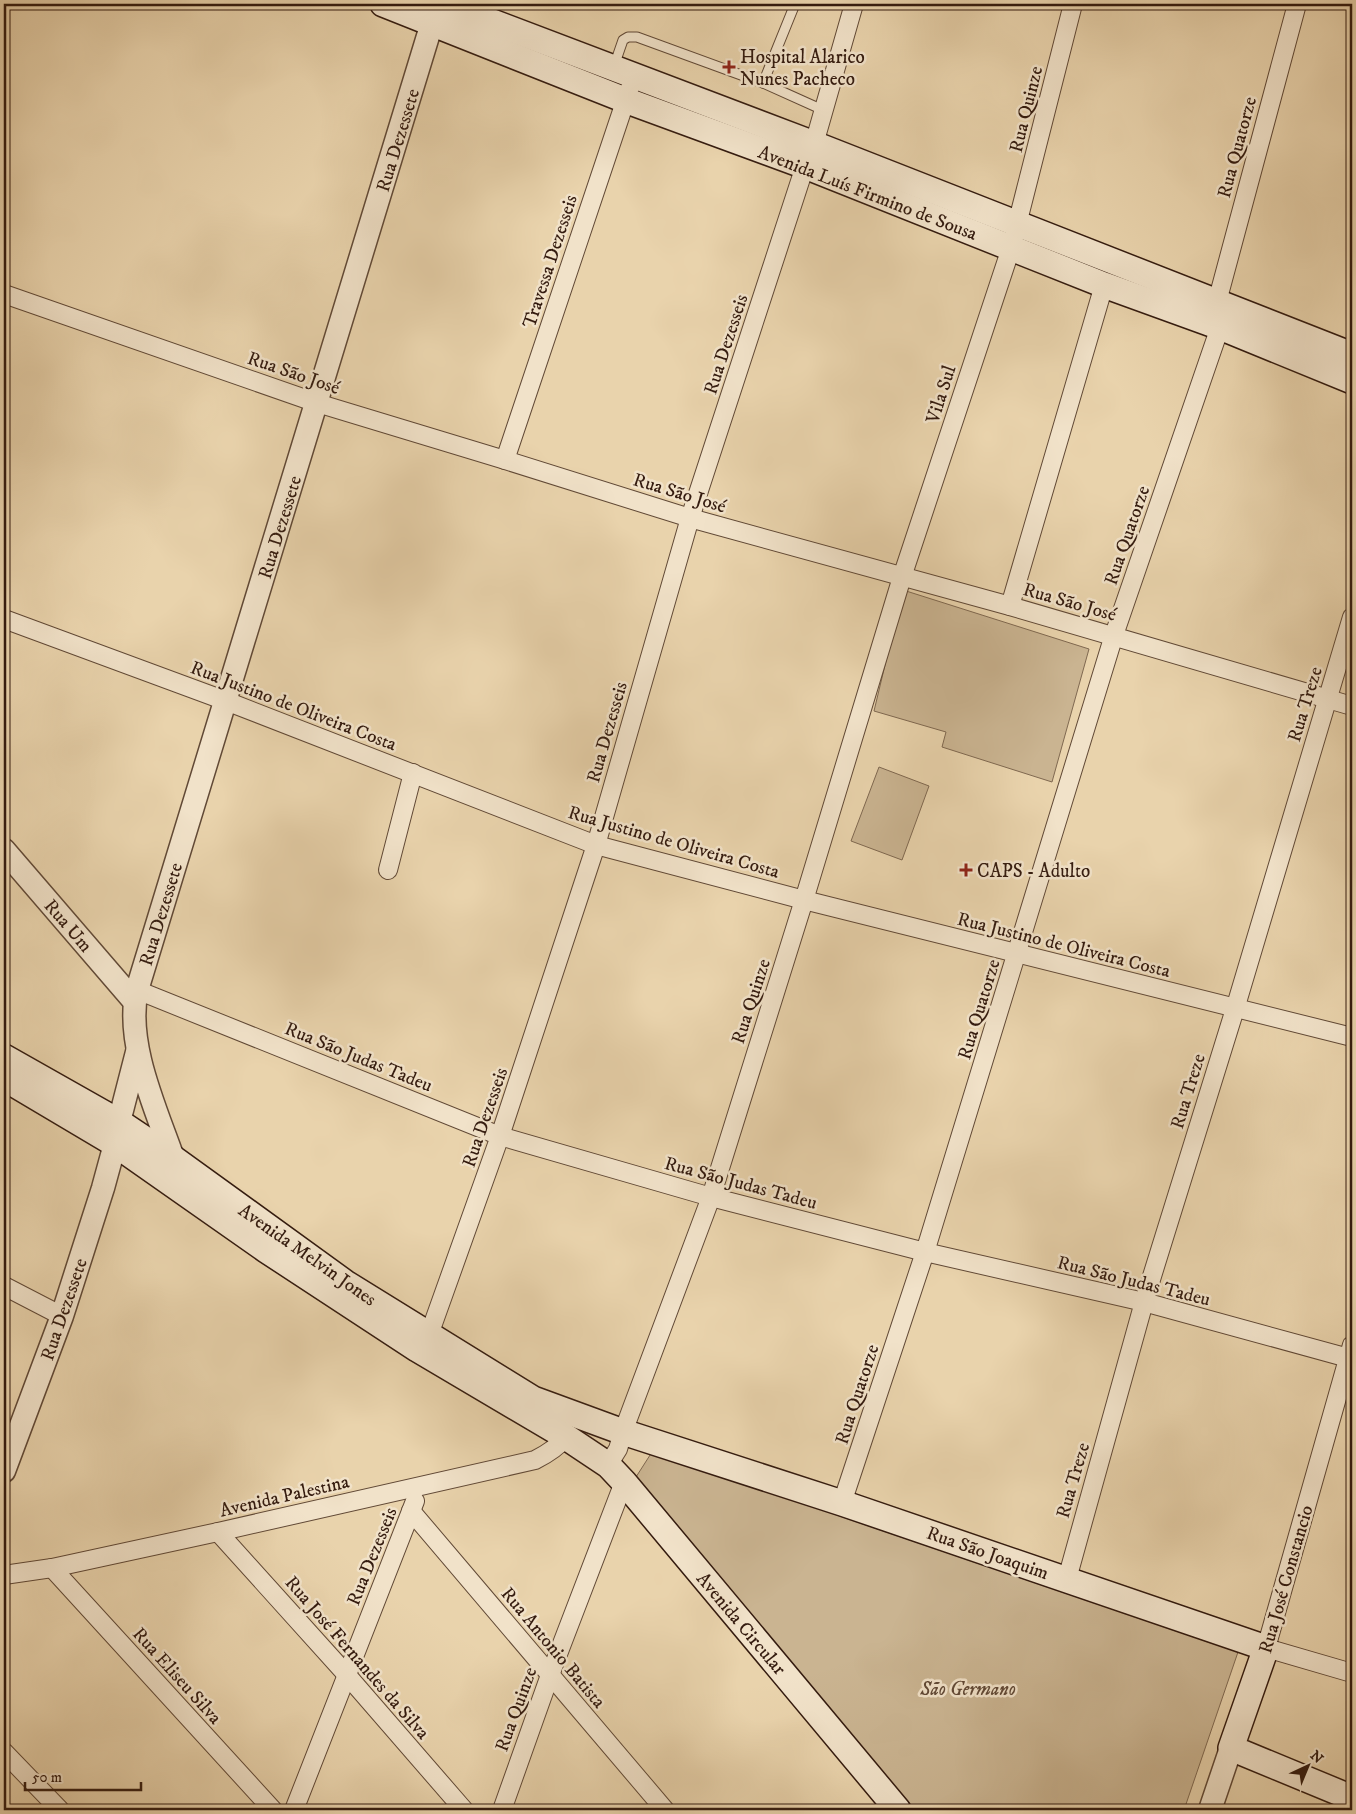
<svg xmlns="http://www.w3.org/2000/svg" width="1356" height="1814" viewBox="0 0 1356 1814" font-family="'IM FELL DW Pica',serif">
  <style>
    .green { fill: #cab491; stroke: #7f6850 }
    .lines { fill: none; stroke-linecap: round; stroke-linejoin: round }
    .service-casing { stroke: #614936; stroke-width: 11 }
    .minor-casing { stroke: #614936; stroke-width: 20 }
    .tertiary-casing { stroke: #614936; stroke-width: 25 }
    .secondary-casing { stroke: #341b0f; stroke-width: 28 }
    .service { stroke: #f1e2c9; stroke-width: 9 }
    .minor { stroke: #f1e2c9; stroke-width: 18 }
    .tertiary { stroke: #f1e2c9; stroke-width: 22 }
    .secondary { stroke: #f1e2c9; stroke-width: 25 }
    .poi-dot { fill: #8f2418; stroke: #f1e2c9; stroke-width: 2 }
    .labels { text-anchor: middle; stroke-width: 5; stroke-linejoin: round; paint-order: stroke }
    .poi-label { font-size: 19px; fill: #341b0f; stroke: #f1e2c9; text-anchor: start }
    .street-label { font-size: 19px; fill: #341b0f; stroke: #f1e2c9 }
    .park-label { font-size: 19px; font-style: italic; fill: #614936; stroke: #f1e2c9 }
  </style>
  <rect width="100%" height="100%" fill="#e9d3ac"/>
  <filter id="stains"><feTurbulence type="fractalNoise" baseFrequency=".004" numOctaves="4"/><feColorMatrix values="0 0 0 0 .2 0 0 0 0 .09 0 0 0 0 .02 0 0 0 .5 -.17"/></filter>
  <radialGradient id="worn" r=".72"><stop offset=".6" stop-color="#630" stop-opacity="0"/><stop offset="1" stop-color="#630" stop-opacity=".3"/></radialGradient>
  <g class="green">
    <polygon points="903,590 1089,649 1052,782 942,747 946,732 874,711"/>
    <polygon points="879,767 929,786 902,860 851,841"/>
    <polygon points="652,1452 1238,1652 1184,1810 910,1810 636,1477"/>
  </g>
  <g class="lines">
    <defs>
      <g id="service">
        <polyline points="795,4 763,83 823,110"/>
        <polyline points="614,66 623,40 628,37 637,37 763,83"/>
      </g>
      <g id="minor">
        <polyline points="814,144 854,4"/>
        <polyline points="4,294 317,403 505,460 690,518 1010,606 1352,706"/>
        <polyline points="1217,302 1297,4"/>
        <polyline points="505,460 629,90"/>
        <polyline points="1010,606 1104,285"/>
        <polyline points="4,619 226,701 596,845 804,900 1352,1037"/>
        <polyline points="388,870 413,773"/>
        <polyline points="137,990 500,1136 711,1197 925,1252 1144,1302 1352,1359"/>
        <polyline points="4,1286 62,1316"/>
        <polyline points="429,1335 500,1136 596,845 690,518 805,166"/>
        <polyline points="1352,1345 1266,1648 1352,1673"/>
        <polyline points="608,1465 618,1449 623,1432 711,1197 804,900 902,577 1011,248 1073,4"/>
        <polyline points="842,1503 925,1252 1114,635 1220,327"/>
        <polyline points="411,1511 665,1810"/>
        <polyline points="218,1532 346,1674 464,1810"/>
        <polyline points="52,1568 273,1810"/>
        <path d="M 4,1575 L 52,1568 L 218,1532 L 535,1460 C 547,1454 557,1448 566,1437"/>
        <polyline points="1067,1579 1144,1302 1235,1009 1352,617"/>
        <polyline points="4,1752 60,1810"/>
        <polyline points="294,1810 415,1501"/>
        <polyline points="502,1810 550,1675 624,1482"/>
      </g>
      <g id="tertiary">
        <polyline points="4,850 134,1001"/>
        <polyline points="119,1122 137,1052"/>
        <path d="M 173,1158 C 156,1109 125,1043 137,990 L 432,23 L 435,5"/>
        <polyline points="4,1471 62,1316 103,1188 115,1144"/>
        <polyline points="1210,1810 1231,1748"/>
      </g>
      <g id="secondary">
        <polyline points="383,4 625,100 805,166 1104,285 1220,327 1352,381"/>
        <polyline points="445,4 814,144 1352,355"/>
        <polyline points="4,1057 119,1122 173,1158 347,1284 533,1399 623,1432 842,1503 1266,1648 1231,1748 1352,1798"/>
        <polyline points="4,1078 115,1144 266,1250 417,1349 566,1437 608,1465 624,1482 898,1810"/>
      </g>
    </defs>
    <use href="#service" class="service-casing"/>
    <use href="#minor" class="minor-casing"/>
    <use href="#tertiary" class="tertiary-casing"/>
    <use href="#secondary" class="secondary-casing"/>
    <use href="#service" class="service"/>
    <use href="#minor" class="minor"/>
    <use href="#tertiary" class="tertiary"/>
    <use href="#secondary" class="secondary"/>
  </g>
  <g class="poi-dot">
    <path d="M726.5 59.5h5v5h5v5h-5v5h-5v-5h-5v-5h5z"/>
    <path d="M963.5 862.5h5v5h5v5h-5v5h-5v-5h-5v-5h5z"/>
  </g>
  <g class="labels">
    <g class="poi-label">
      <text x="740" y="63">Hospital Alarico<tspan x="740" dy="22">Nunes Pacheco</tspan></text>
      <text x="977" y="877">CAPS - Adulto</text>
    </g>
    <g class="street-label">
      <text transform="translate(1025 109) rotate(-76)" y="7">Rua Quinze</text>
      <text transform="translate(397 140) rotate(-73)" y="7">Rua Dezessete</text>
      <text transform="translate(1236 147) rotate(-75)" y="7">Rua Quatorze</text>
      <text transform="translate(868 192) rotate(21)" y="7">Avenida Luís Firmino de Sousa</text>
      <text transform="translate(549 261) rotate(-72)" y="7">Travessa Dezesseis</text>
      <text transform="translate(725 344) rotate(-72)" y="7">Rua Dezesseis</text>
      <text transform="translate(294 372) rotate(19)" y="7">Rua São José</text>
      <text transform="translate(940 394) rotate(-72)" y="7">Vila Sul</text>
      <text transform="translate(680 492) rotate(17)" y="7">Rua São José</text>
      <text transform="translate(279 527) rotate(-73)" y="7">Rua Dezessete</text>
      <text transform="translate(1126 535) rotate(-71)" y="7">Rua Quatorze</text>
      <text transform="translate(1070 601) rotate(16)" y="7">Rua São José</text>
      <text transform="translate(1304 704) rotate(-73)" y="7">Rua Treze</text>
      <text transform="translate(294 705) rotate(21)" y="7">Rua Justino de Oliveira Costa</text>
      <text transform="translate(606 732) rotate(-74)" y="7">Rua Dezesseis</text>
      <text transform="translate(674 841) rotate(16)" y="7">Rua Justino de Oliveira Costa</text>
      <text transform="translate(160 914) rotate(-73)" y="7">Rua Dezessete</text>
      <text transform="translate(69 925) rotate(49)" y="7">Rua Um</text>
      <text transform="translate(1064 944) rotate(14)" y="7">Rua Justino de Oliveira Costa</text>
      <text transform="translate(750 1001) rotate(-72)" y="7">Rua Quinze</text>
      <text transform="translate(978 1009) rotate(-73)" y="7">Rua Quatorze</text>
      <text transform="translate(359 1056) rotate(22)" y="7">Rua São Judas Tadeu</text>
      <text transform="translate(1187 1091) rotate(-73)" y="7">Rua Treze</text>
      <text transform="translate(484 1117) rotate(-71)" y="7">Rua Dezesseis</text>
      <text transform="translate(741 1182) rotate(15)" y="7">Rua São Judas Tadeu</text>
      <text transform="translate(308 1254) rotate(35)" y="7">Avenida Melvin Jones</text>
      <text transform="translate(1134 1280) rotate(14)" y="7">Rua São Judas Tadeu</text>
      <text transform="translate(63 1309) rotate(-71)" y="7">Rua Dezessete</text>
      <text transform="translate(856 1394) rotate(-72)" y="7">Rua Quatorze</text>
      <text transform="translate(1072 1480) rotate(-74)" y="7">Rua Treze</text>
      <text transform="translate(284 1495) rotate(-13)" y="7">Avenida Palestina</text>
      <text transform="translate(988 1552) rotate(19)" y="7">Rua São Joaquim</text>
      <text transform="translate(371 1556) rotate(-68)" y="7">Rua Dezesseis</text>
      <text transform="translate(1285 1579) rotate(-74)" y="7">Rua José Constancio</text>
      <text transform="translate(742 1623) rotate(50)" y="7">Avenida Circular</text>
      <text transform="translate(554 1647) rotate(50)" y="7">Rua Antonio Batista</text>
      <text transform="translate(358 1657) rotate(49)" y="7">Rua José Fernandes da Silva</text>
      <text transform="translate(178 1675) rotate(48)" y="7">Rua Eliseu Silva</text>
      <text transform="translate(515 1709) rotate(-70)" y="7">Rua Quinze</text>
    </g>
    <g class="park-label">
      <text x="968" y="1695">São Germano</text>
    </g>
  </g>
  <rect width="1356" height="1814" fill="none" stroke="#e9d3ac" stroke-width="20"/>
  <rect x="5" y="5" width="1346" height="1804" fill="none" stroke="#341b0f" stroke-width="2.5"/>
  <rect x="10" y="10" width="1336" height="1794" fill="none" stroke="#341b0f"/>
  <g transform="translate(1308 1766) rotate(44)" stroke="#f1e2c9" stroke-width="4" paint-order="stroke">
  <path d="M0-4L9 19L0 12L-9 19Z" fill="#341b0f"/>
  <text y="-8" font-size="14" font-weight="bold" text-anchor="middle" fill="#341b0f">N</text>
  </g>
  <path d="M25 1782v8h116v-8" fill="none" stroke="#341b0f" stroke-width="2.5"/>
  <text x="32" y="1782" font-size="15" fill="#341b0f" stroke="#f1e2c9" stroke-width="4" paint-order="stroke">50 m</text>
  <rect width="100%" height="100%" filter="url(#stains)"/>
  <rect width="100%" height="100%" fill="url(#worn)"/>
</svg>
